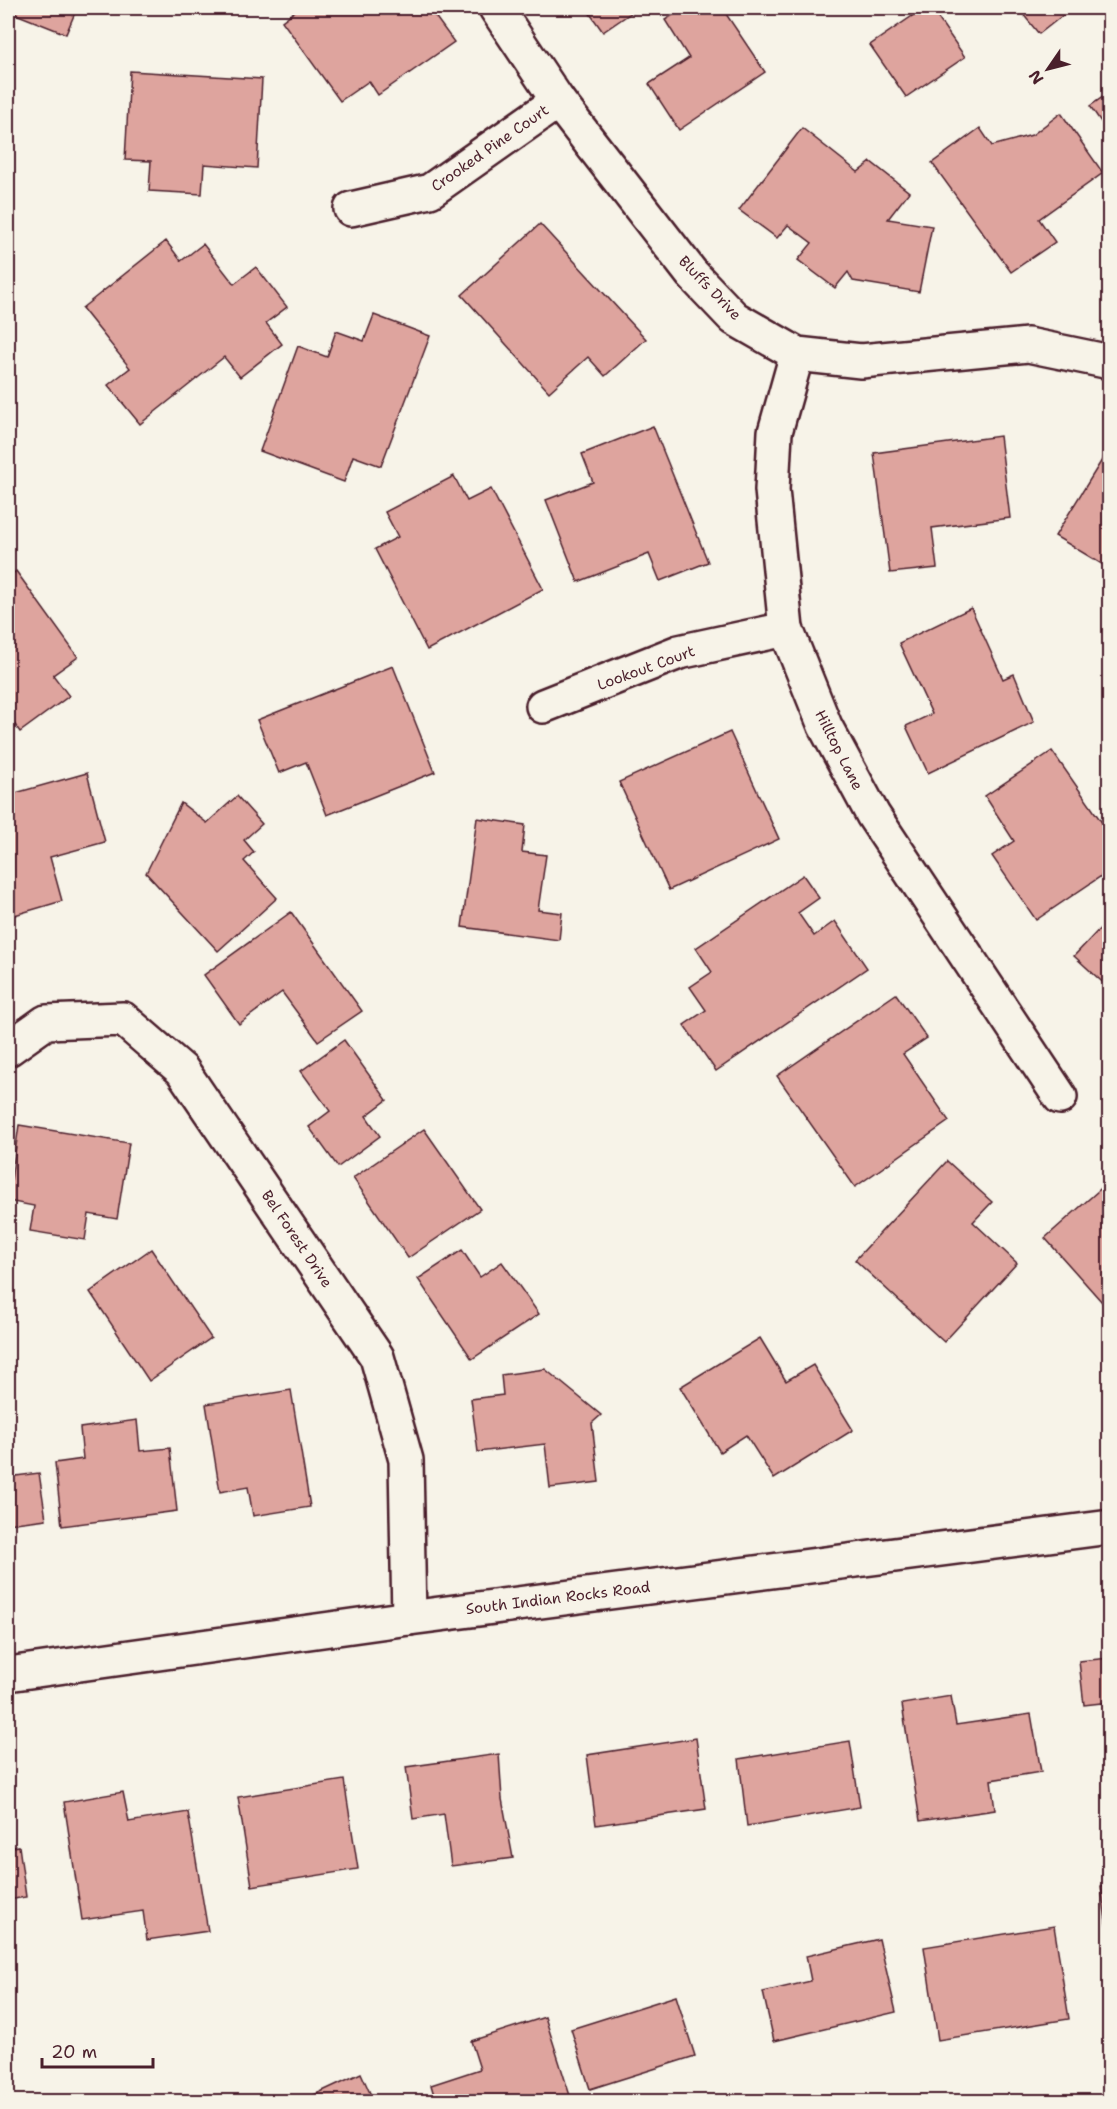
<svg xmlns="http://www.w3.org/2000/svg" width="1117" height="2109" viewBox="0 0 1117 2109" font-family="'Shantell Sans',sans-serif">
  <style>
    .building { fill: #dea49e; stroke: #4a1f2b; stroke-width: 1.5 }
    .lines { fill: none; stroke-linecap: round; stroke-linejoin: round }
    .street-casing { stroke: #4a1f2b; stroke-width: 38 }
    .secondary-casing { stroke: #4a1f2b; stroke-width: 38 }
    .street { stroke: #f7f3e8; stroke-width: 33 }
    .secondary { stroke: #f7f3e8; stroke-width: 33 }
    .labels { text-anchor: middle; stroke-width: 4.5; stroke-linejoin: round; paint-order: stroke }
    .street-label { font-size: 15px; fill: #4a1f2b; stroke: #f7f3e8 }
  </style>
  <rect width="100%" height="100%" fill="#f7f3e8"/>
  <filter id="ink" filterUnits="userSpaceOnUse"><feTurbulence type="fractalNoise" baseFrequency=".0167" numOctaves="2"/><feDisplacementMap in="SourceGraphic" scale="12" xChannelSelector="R" yChannelSelector="G"/><feConvolveMatrix kernelMatrix="1 2 1 2 8 2 1 2 1" color-interpolation-filters="sRGB"/></filter>
  <g filter="url(#ink)">
    <g class="building">
      <polygon points="8,8 77,8 66,34 8,11"/>
      <polygon points="299,8 429,8 454,42 378,95 369,81 340,101 282,21"/>
      <polygon points="586,8 638,8 603,32"/>
      <polygon points="684,8 722,8 765,72 679,130 649,84 689,58 665,20"/>
      <polygon points="924,8 931,8 965,57 906,97 870,45"/>
      <polygon points="1018,8 1072,8 1039,34"/>
      <polygon points="130,71 262,79 257,168 204,164 202,194 149,191 151,161 125,160"/>
      <polygon points="1110,92 1110,135 1090,106"/>
      <polygon points="1061,113 1103,173 1039,219 1055,242 1011,272 932,163 980,128 992,146 1032,135"/>
      <polygon points="802,128 858,172 871,162 909,192 888,219 932,226 919,292 853,281 848,272 835,288 798,260 812,243 788,225 777,238 739,210"/>
      <polygon points="540,224 646,339 605,376 588,357 549,392 462,295"/>
      <polygon points="166,241 181,261 203,244 234,284 256,267 287,307 266,323 282,344 240,377 224,357 140,424 108,385 130,368 82,308"/>
      <polygon points="374,315 430,336 381,466 353,456 344,482 260,451 298,346 327,357 336,331 364,341"/>
      <polygon points="653,426 708,562 660,581 649,554 578,582 546,500 593,482 582,454"/>
      <polygon points="1000,436 1010,518 932,528 937,568 890,573 874,453"/>
      <polygon points="1110,447 1110,569 1055,536"/>
      <polygon points="454,476 467,501 491,489 543,589 427,650 375,549 398,537 385,512"/>
      <polygon points="16,571 78,657 53,675 69,696 20,732 8,715 8,578"/>
      <polygon points="971,608 1003,679 1014,674 1034,722 928,773 906,726 932,714 899,643"/>
      <polygon points="393,666 435,772 327,815 306,762 279,773 257,720"/>
      <polygon points="730,732 779,839 669,890 619,782"/>
      <polygon points="1052,751 1110,834 1110,870 1036,920 992,856 1014,841 985,796"/>
      <polygon points="87,773 105,842 50,857 62,901 8,917 8,795"/>
      <polygon points="237,796 262,824 244,840 254,852 244,861 277,898 218,951 146,873 181,803 207,823"/>
      <polygon points="477,818 525,825 522,852 546,855 538,910 562,913 559,940 462,927"/>
      <polygon points="803,875 819,898 798,913 814,936 835,921 867,968 716,1071 684,1025 706,1010 690,987 712,972 696,948"/>
      <polygon points="291,912 362,1011 318,1041 282,992 239,1024 204,975"/>
      <polygon points="1110,918 1110,989 1074,956"/>
      <polygon points="896,994 927,1038 903,1054 949,1121 855,1187 777,1076"/>
      <polygon points="344,1040 387,1100 366,1116 380,1136 338,1167 309,1127 330,1111 301,1071"/>
      <polygon points="19,1125 129,1143 117,1219 89,1214 85,1240 30,1231 34,1206 8,1201"/>
      <polygon points="424,1129 480,1209 408,1258 353,1178"/>
      <polygon points="947,1161 992,1202 973,1222 1017,1263 944,1342 855,1260"/>
      <polygon points="1107,1183 1110,1186 1110,1311 1045,1238"/>
      <polygon points="151,1249 211,1338 149,1381 90,1292"/>
      <polygon points="462,1250 480,1277 502,1262 539,1314 472,1359 418,1279"/>
      <polygon points="760,1338 786,1381 813,1365 853,1430 774,1479 746,1435 720,1452 680,1387"/>
      <polygon points="545,1369 601,1415 592,1423 599,1482 550,1488 545,1444 478,1452 471,1399 503,1395 501,1375"/>
      <polygon points="291,1390 310,1507 253,1516 248,1487 220,1492 206,1404"/>
      <polygon points="137,1420 140,1451 170,1448 177,1511 62,1526 55,1463 83,1459 80,1428"/>
      <polygon points="39,1473 46,1519 8,1524 8,1477"/>
      <polygon points="1110,1658 1110,1702 1084,1705 1079,1661"/>
      <polygon points="951,1696 956,1725 1031,1714 1041,1772 991,1780 995,1810 920,1821 902,1704"/>
      <polygon points="696,1738 706,1809 596,1825 587,1755"/>
      <polygon points="850,1741 860,1807 747,1826 739,1759"/>
      <polygon points="499,1754 502,1799 513,1858 451,1866 444,1814 413,1819 406,1767"/>
      <polygon points="344,1780 358,1869 252,1886 238,1797"/>
      <polygon points="123,1792 129,1822 188,1812 208,1931 147,1940 143,1911 82,1920 64,1802"/>
      <polygon points="19,1846 26,1897 8,1900 8,1848"/>
      <polygon points="1110,1884 1110,1949 1101,1886"/>
      <polygon points="1054,1926 1069,2019 938,2040 924,1947"/>
      <polygon points="879,1939 896,2012 774,2041 763,1992 811,1981 806,1956"/>
      <polygon points="676,1996 695,2056 590,2089 571,2029"/>
      <polygon points="545,2017 572,2102 436,2102 431,2085 480,2069 471,2041"/>
      <polygon points="361,2073 374,2102 299,2102"/>
    </g>
    <g class="lines">
      <defs>
        <g id="street">
          <polyline points="496,8 558,101 692,274 734,318 797,354 861,361 1028,345 1110,362"/>
          <polyline points="351,209 430,191 558,101"/>
          <polyline points="797,354 775,432 772,490 786,629 825,726 873,815 1060,1097"/>
          <polyline points="543,706 679,652 786,629"/>
          <polyline points="8,1049 46,1022 123,1019 182,1070 377,1357 406,1460 409,1618"/>
        </g>
        <polyline id="secondary" points="8,1674 409,1618 1110,1527"/>
      </defs>
      <use href="#street" class="street-casing"/>
      <use href="#secondary" class="secondary-casing"/>
      <use href="#street" class="street"/>
      <use href="#secondary" class="secondary"/>
    </g>
  </g>
  <g class="labels">
    <g class="street-label">
      <text transform="translate(490 148) rotate(-35)" y="5">Crooked Pine Court</text>
      <text transform="translate(710 288) rotate(46)" y="5">Bluffs Drive</text>
      <text transform="translate(646 668) rotate(-20)" y="5">Lookout Court</text>
      <text transform="translate(839 750) rotate(63)" y="5">Hilltop Lane</text>
      <text transform="translate(297 1239) rotate(56)" y="5">Bel Forest Drive</text>
      <text transform="translate(558 1598) rotate(-7)" y="5">South Indian Rocks Road</text>
    </g>
  </g>
  <rect width="1117" height="2109" fill="none" stroke="#f7f3e8" stroke-width="30"/>
  <rect x="15" y="15" width="1087" height="2079" fill="none" stroke="#4a1f2b" stroke-width="2" filter="url(#ink)"/>
  <g transform="translate(1048 69) rotate(235)" stroke="#f7f3e8" stroke-width="4.5" paint-order="stroke">
  <path d="M0-4.5L10 22L0 15L-10 22Z" fill="#4a1f2b"/>
  <text y="-9" font-size="16" font-weight="bold" text-anchor="middle" fill="#4a1f2b">N</text>
  </g>
  <path d="M42 2058v9h111v-9" fill="none" stroke="#4a1f2b" stroke-width="3"/>
  <text x="51" y="2058" font-size="18" fill="#4a1f2b" stroke="#f7f3e8" stroke-width="4.5" paint-order="stroke">20 m</text>
</svg>
